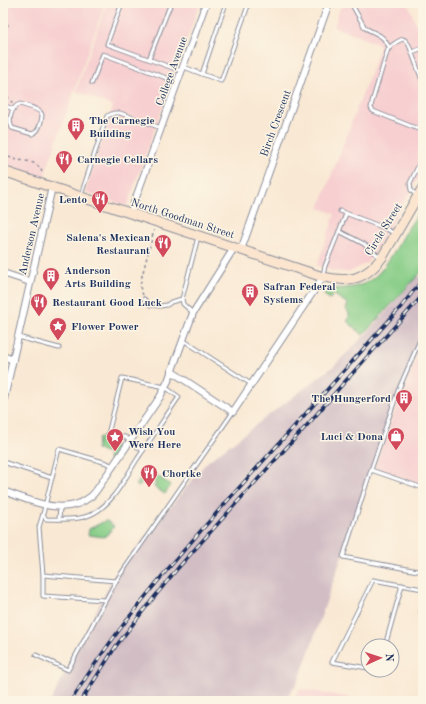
<svg xmlns="http://www.w3.org/2000/svg" width="426" height="704" viewBox="0 0 426 704" font-family="'Old Standard TT',serif">
  <style>
    .built { fill: #f7cfd0 }
    .industrial { fill: #d2bdc5 }
    .green { fill: #89ce89; stroke: #527e74 }
    .lines { fill: none; stroke-linecap: round; stroke-linejoin: round }
    .lane-casing { stroke: #8a8c99; stroke-width: 5 }
    .street-casing { stroke: #8a8c99; stroke-width: 8 }
    .secondary-casing { stroke: #8a8c99; stroke-width: 11 }
    .path { stroke: #8a8c99; stroke-width: 1.5; stroke-dasharray: 3 3; stroke-linecap: butt }
    .lane { stroke: #fff; stroke-width: 3 }
    .street { stroke: #fff; stroke-width: 6 }
    .secondary { stroke: #fbe5cf; stroke-width: 9 }
    .rail-casing { stroke: #1b2f5e; stroke-width: 3.5 }
    .rail { stroke: #fcf5e5; stroke-width: 2; stroke-dasharray: 6; stroke-linecap: butt }
    .labels { text-anchor: middle; stroke-width: 3; stroke-linejoin: round; paint-order: stroke }
    .street-label { font-size: 11px; fill: #1b2f5e; stroke: #fcf5e5 }
    .poi-label { font-size: 11px; font-weight: bold; fill: #1b2f5e; stroke: #fcf5e5; text-anchor: start }
  </style>
  <rect width="100%" height="100%" fill="#fcf5e5"/>
  <filter id="ink" filterUnits="userSpaceOnUse"><feTurbulence type="fractalNoise" baseFrequency=".025" numOctaves="2"/><feDisplacementMap in="SourceGraphic" scale="8" xChannelSelector="R" yChannelSelector="G"/><feConvolveMatrix kernelMatrix="1 2 1 2 8 2 1 2 1" color-interpolation-filters="sRGB"/></filter>
  <filter id="wash" filterUnits="userSpaceOnUse"><feTurbulence type="fractalNoise" baseFrequency=".012" numOctaves="4" result="noise"/><feDisplacementMap in="SourceGraphic" scale="16" xChannelSelector="R" yChannelSelector="G"/><feGaussianBlur stdDeviation="0.9" result="paint"/><feColorMatrix in="noise" values="0 0 0 0 0 0 0 0 0 0 0 0 0 0 0 0 0 1.4 0 .05"/><feComposite in="paint" operator="in"/></filter>
  <g filter="url(#wash)">
    <rect width="100%" height="100%" fill="#f9e9d4"/>
    <g class="built">
      <polygon points="3,3 105,3 44,177 9,166 3,166"/>
      <polygon points="107,3 200,3 127,206 85,192 113,106 76,91"/>
      <polygon points="355,3 408,3 423,43 423,169 421,173 373,256 367,263 350,272 333,271 317,265 335,214 319,208 381,45 334,27 340,8"/>
      <polygon points="423,343 423,485 374,468 408,377"/>
      <polygon points="300,689 301,689 368,701 291,701"/>
    </g>
    <polygon class="industrial" points="418,276 423,279 423,334 371,470 358,510 299,680 284,701 51,701 89,624 115,574 207,462 334,366 369,331"/>
    <g class="green">
      <path d="M 423,205 L 423,270 L 363,335 L 347,321 C 351,317 349,313 346,309 L 348,304 L 333,294 L 330,299 L 324,295 C 323,292 325,289 328,288 C 334,288 340,289 346,288 C 375,285 383,269 397,247 C 405,233 414,219 423,205 Z"/>
      <polygon points="99,437 104,438 103,444 118,447 119,442 122,442 123,446 113,459 110,460 108,459 109,453 96,449"/>
      <polygon points="147,469 171,485 165,494 154,487 156,483 147,476 139,487 136,485"/>
      <polygon points="105,521 107,521 114,526 109,533 104,537 88,535 89,529"/>
    </g>
  </g>
  <g filter="url(#ink)">
    <g class="lines">
      <defs>
        <g id="lane">
          <polyline points="122,3 107,44 181,71"/>
          <polyline points="351,3 365,28 379,35 383,38 390,48"/>
          <polyline points="3,10 5,3"/>
          <polyline points="412,52 423,48"/>
          <polyline points="149,59 171,3"/>
          <polyline points="184,67 202,74 226,3"/>
          <polyline points="202,74 221,81 249,3"/>
          <polyline points="92,83 103,54 177,82"/>
          <path d="M 423,83 L 409,45 L 405,40 L 403,39 C 397,41 393,44 388,49 L 372,102 L 371,108 L 373,111 L 423,131"/>
          <path d="M 20,104 C 26,106 41,109 42,115 C 42,119 41,122 40,125 C 38,130 37,132 32,134 L 12,128 C 8,120 11,107 20,104 Z"/>
          <polyline points="3,105 13,109"/>
          <polyline points="81,195 107,116 114,113 120,113 161,128"/>
          <polyline points="416,195 411,190 410,183 423,156"/>
          <polyline points="340,211 382,227 394,233"/>
          <polyline points="339,231 364,244 381,258"/>
          <polyline points="323,275 325,266 346,214"/>
          <polyline points="144,299 150,305 160,306 167,305 171,302 182,299"/>
          <polyline points="193,313 183,304 182,299 198,237"/>
          <polyline points="423,333 398,391 371,470 423,488"/>
          <polyline points="18,337 59,348"/>
          <polyline points="183,340 251,384"/>
          <polyline points="3,462 52,478"/>
          <path d="M 113,466 L 107,463 L 59,449 L 43,514 L 46,519 C 61,519 78,521 92,514 C 114,503 125,478 138,458 C 152,438 165,417 179,397 L 165,387 L 122,378 L 108,434 L 125,437 L 143,451"/>
          <polyline points="371,470 343,557 423,572"/>
          <polyline points="43,514 39,527 43,575 116,581 233,412"/>
          <polyline points="59,519 60,507"/>
          <polyline points="43,575 43,596 105,600"/>
          <polyline points="423,599 421,613 423,613"/>
          <polyline points="385,646 402,585"/>
          <polyline points="36,655 68,670 116,581"/>
          <polyline points="368,668 332,662 373,580 423,589"/>
        </g>
        <g id="street">
          <polyline points="130,214 206,3"/>
          <polyline points="241,250 329,3"/>
          <polyline points="3,273 30,282"/>
          <polyline points="3,356 13,360"/>
          <polyline points="171,371 233,412 323,277"/>
          <polyline points="3,403 52,187"/>
          <path d="M 3,491 C 30,500 64,518 90,497 C 93,495 96,491 98,488 L 160,397 L 168,381 L 193,313 L 234,248"/>
        </g>
        <path id="secondary" d="M 3,171 L 320,276 C 348,283 365,281 383,256 L 423,187"/>
      </defs>
      <use href="#lane" class="lane-casing"/>
      <use href="#street" class="street-casing"/>
      <use href="#secondary" class="secondary-casing"/>
      <g class="path">
        <polyline points="3,37 8,25 4,22"/>
        <path d="M 3,92 C 8,95 8,99 13,103"/>
        <path d="M 3,154 C 8,157 13,159 18,160 C 28,161 38,162 42,172"/>
        <polyline points="143,295 140,287 141,280 154,230"/>
      </g>
      <use href="#lane" class="lane"/>
      <use href="#street" class="street"/>
      <use href="#secondary" class="secondary"/>
      <defs>
        <g id="rail">
          <path d="M 71,701 C 118,624 177,557 237,490 C 283,439 329,388 374,337 L 400,308 L 423,279"/>
          <polyline points="81,701 116,646 147,606 178,568 277,458 310,422 341,386 423,295"/>
        </g>
      </defs>
      <use href="#rail" class="rail-casing"/>
      <use href="#rail" class="rail"/>
    </g>
  </g>
  <defs>
    <symbol id="building-pin" viewBox="-11 -11 22 30"><path d="M0 17L-7.5 6A9.5 9.5 0 1 1 7.5 6Z" fill="#d1495b" stroke="#fcf5e5"/><path d="M-4-6H4V6H1V3H-1V6H-4ZM-2.5-4.3h1.7v1.8h-1.7ZM.8-4.3h1.7v1.8H.8ZM-2.5-1h1.7V.8h-1.7ZM.8-1h1.7V.8H.8Z" fill="#fff"/></symbol>
    <symbol id="restaurant-pin" viewBox="-11 -11 22 30"><path d="M0 17L-7.5 6A9.5 9.5 0 1 1 7.5 6Z" fill="#d1495b" stroke="#fcf5e5"/><path d="M-5-6h1v4h1v-4h1v4h1v-4h1v5L-1.5 .5V6h-2V.5L-5-1ZM5-6V6H3V1.5H1.5Q1.5-4 5-6Z" fill="#fff"/></symbol>
    <symbol id="sight-pin" viewBox="-11 -11 22 30"><path d="M0 17L-7.5 6A9.5 9.5 0 1 1 7.5 6Z" fill="#d1495b" stroke="#fcf5e5"/><path d="M0-6L1.8-2.2L6-1.7L2.9 1.2L3.7 5.4L0 3.3L-3.7 5.4L-2.9 1.2L-6-1.7L-1.8-2.2Z" fill="#fff"/></symbol>
    <symbol id="shop-pin" viewBox="-11 -11 22 30"><path d="M0 17L-7.5 6A9.5 9.5 0 1 1 7.5 6Z" fill="#d1495b" stroke="#fcf5e5"/><path d="M-5-2.5h2.3a2.7 3.5 0 0 1 5.4 0H5L5.5 6h-11ZM-1.5-2.5h3a1.5 2.3 0 0 0-3 0Z" fill="#fff"/></symbol>
  </defs>
  <g fill-rule="evenodd">
    <use href="#building-pin" x="66" y="116" width="20" height="27"/>
    <use href="#restaurant-pin" x="54" y="149" width="20" height="27"/>
    <use href="#restaurant-pin" x="90" y="189" width="20" height="27"/>
    <use href="#restaurant-pin" x="153" y="233" width="20" height="27"/>
    <use href="#building-pin" x="41" y="266" width="20" height="27"/>
    <use href="#building-pin" x="240" y="282" width="20" height="27"/>
    <use href="#restaurant-pin" x="29" y="292" width="20" height="27"/>
    <use href="#sight-pin" x="48" y="316" width="20" height="27"/>
    <use href="#building-pin" x="394" y="388" width="20" height="27"/>
    <use href="#shop-pin" x="386" y="426" width="20" height="27"/>
    <use href="#sight-pin" x="105" y="427" width="20" height="27"/>
    <use href="#restaurant-pin" x="139" y="463" width="20" height="27"/>
  </g>
  <g class="labels">
    <g class="street-label">
      <text transform="translate(171 71) rotate(-70)" y="4">College Avenue</text>
      <text transform="translate(275 123) rotate(-70)" y="4">Birch Crescent</text>
      <text transform="translate(183 218) rotate(18)" y="4">North Goodman Street</text>
      <text transform="translate(383 229) rotate(-58)" y="4">Circle Street</text>
      <text transform="translate(31 234) rotate(-77)" y="4">Anderson Avenue</text>
    </g>
    <g class="poi-label">
      <text x="89" y="124">The Carnegie<tspan x="89" dy="13">Building</tspan></text>
      <text x="77" y="163">Carnegie Cellars</text>
      <text x="87" y="203" text-anchor="end">Lento</text>
      <text x="150" y="241" text-anchor="end">Salena's Mexican<tspan x="150" dy="13">Restaurant</tspan></text>
      <text x="64" y="274">Anderson<tspan x="64" dy="13">Arts Building</tspan></text>
      <text x="263" y="290">Safran Federal<tspan x="263" dy="13">Systems</tspan></text>
      <text x="52" y="306">Restaurant Good Luck</text>
      <text x="71" y="330">Flower Power</text>
      <text x="391" y="402" text-anchor="end">The Hungerford</text>
      <text x="128" y="435">Wish You<tspan x="128" dy="13">Were Here</tspan></text>
      <text x="383" y="440" text-anchor="end">Luci &amp; Dona</text>
      <text x="162" y="477">Chortke</text>
    </g>
  </g>
  <rect width="426" height="704" fill="none" stroke="#fcf5e5" stroke-width="16"/>
  <g transform="translate(380 658) rotate(87)"><circle r="19" fill="#fcf5e5" stroke="#a2a6af"/>
  <path d="M0-3L7 15L0 10L-7 15Z" fill="#d1495b"/>
  <text y="-6" font-size="11" font-weight="bold" text-anchor="middle" fill="#1b2f5e">N</text>
  </g>
</svg>
